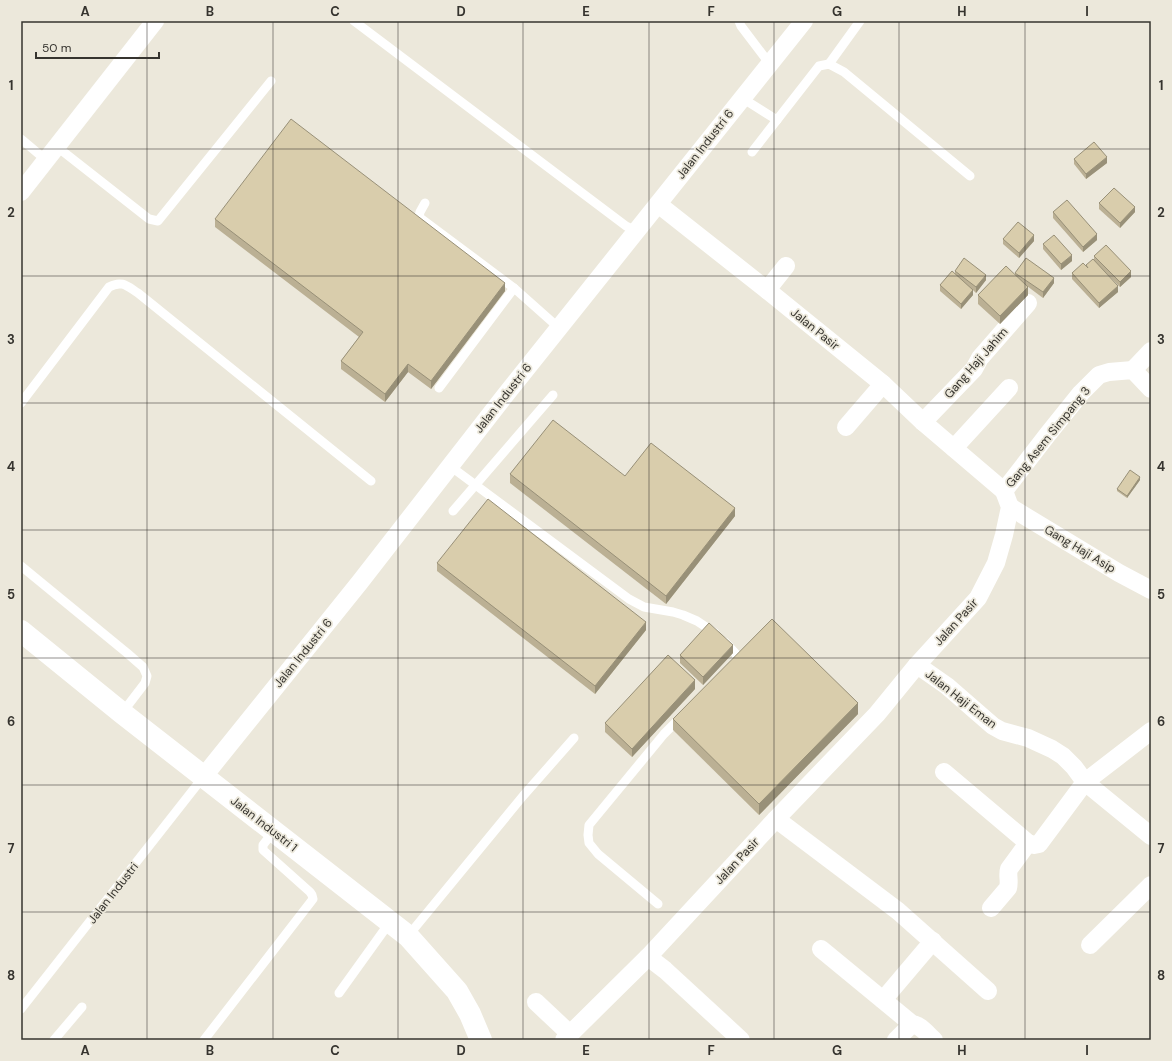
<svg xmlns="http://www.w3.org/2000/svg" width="1172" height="1061" viewBox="0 0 1172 1061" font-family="'DM Sans',sans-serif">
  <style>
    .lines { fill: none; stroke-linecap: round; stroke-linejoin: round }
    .lane { stroke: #fff; stroke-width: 9 }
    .street { stroke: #fff; stroke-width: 18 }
    .secondary { stroke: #fff; stroke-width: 22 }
    .wall { fill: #bbb094 }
    .shaded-wall { fill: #989078 }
    .building { fill: #d9cdac; stroke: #989078 }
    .grid { fill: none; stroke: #36342f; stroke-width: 1; stroke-opacity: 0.55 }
    .labels { text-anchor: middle; stroke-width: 3.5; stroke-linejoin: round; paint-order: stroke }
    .street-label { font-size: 12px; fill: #36342f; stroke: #ece8db }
    .neatline { fill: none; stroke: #36342f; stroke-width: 1.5 }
    .grid-label { font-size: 13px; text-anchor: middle; font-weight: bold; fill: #36342f }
  </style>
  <rect width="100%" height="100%" fill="#ece8db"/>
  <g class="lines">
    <g class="lane">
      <polyline points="354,21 626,226 636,231"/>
      <polyline points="739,21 741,26 769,63"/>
      <polyline points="829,64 860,21"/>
      <polyline points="742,98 777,120"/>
      <polyline points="21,139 46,160"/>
      <polyline points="56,146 149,219 158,221 271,81"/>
      <polyline points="752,152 819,66 829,64 844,72 970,176"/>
      <polyline points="425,203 420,212 419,217 514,288 559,328"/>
      <polyline points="439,388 514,288"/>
      <path d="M 21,403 L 109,287 C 122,280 127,286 138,293 L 371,481"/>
      <polyline points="450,466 629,599 644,607 673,612 683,615 697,621 715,633"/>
      <polyline points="453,511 553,395"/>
      <polyline points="21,566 127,653 143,667 147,676 145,683 122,713"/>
      <polyline points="725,642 737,655 736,660 733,665"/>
      <polyline points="658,904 598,854 589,843 588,835 589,825 664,734 680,718"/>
      <polyline points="408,936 523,796 574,738"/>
      <polyline points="339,993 390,922"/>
      <polyline points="21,1009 204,776"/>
      <polyline points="54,1040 82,1007"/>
      <polyline points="204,1040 313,899 312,895 310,892 263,850 263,845 273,832"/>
    </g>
    <g class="street">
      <polyline points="21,192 155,21"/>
      <polyline points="767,290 786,266"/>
      <polyline points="1133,370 1151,351"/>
      <polyline points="923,422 974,369 980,358 1028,303"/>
      <polyline points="846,427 883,384"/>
      <polyline points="954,448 1009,388"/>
      <polyline points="1004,491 1048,434 1081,393 1099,375 1109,372 1133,370 1151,389"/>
      <polyline points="1010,507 1119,573 1151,590"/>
      <polyline points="917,665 947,686 993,726 1002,731 1028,738 1052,749 1063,756 1074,767 1085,782 1151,836"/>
      <polyline points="944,772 1028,843 1034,845 1039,844 1085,782 1151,731"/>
      <polyline points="204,776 360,582 503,398 804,21"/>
      <polyline points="776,819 898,911 988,991"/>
      <path d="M 991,908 L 1008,888 C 1010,881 1007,875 1009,869 L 1028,843"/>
      <polyline points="1090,945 1151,885"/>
      <path d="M 821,949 L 912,1024 C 921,1025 927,1034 934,1040"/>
      <polyline points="648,957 665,970 741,1040"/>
      <polyline points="883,1000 933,941"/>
      <polyline points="536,1002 570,1034"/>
      <polyline points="564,1040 648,957 776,819 877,714 917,665 978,598 996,563 1004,535 1010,507 1004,491 923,422 883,384 767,290 658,204"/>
      <polyline points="896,1040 912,1024"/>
    </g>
    <polyline class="secondary" points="21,631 122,713 408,936 457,991 470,1014 481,1040"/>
  </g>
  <g class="wall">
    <polygon points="1074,159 1107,163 1086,179 1074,164"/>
    <polygon points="1099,203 1135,212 1120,228 1099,209"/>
    <polygon points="1053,212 1097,240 1083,252 1053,218"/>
    <polygon points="215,219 505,291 431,389 408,372 385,402 341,369 341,361 359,337 215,227"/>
    <polygon points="1003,239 1034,241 1019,258 1003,244"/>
    <polygon points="1043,244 1072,261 1061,270 1043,249"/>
    <polygon points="1094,256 1131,277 1120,287 1106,273 1118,292 1099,308 1072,279 1072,273 1086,266 1086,265 1094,260"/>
    <polygon points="955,271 986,280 976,293 973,290 973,295 961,309 940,291 940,285 955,273"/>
    <polygon points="1015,273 1054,283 1043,298 1027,286 1028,295 1000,324 978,304 978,295 1015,275"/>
    <polygon points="510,474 625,476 735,516 666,604 510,483"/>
    <polygon points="1140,480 1127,498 1117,491 1117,489"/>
    <polygon points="437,563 646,630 595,694 437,571"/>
    <polygon points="733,653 703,685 680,663 680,655"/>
    <polygon points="695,689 632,757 605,732 605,723"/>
    <polygon points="858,714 759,815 673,730 673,719"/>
  </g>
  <g class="shaded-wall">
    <polygon points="1107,157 1107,163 1086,179 1086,174"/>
    <polygon points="1135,207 1135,212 1120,228 1120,223"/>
    <polygon points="1097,234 1097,240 1083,252 1083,247"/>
    <polygon points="1034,235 1034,241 1019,258 1019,253"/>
    <polygon points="1072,255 1072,261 1061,270 1061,264"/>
    <polygon points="1131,271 1131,277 1120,287 1120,282"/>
    <polygon points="986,275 986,280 976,293 976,287"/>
    <polygon points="1054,278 1054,283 1043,298 1043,292"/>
    <polygon points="505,283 505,291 431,389 431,381"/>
    <polygon points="1118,286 1118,292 1099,308 1099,303"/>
    <polygon points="1028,287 1028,295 1000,324 1000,316"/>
    <polygon points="973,290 973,295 961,309 961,304"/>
    <polygon points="408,364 408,372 385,402 385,394"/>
    <polygon points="1140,477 1140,480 1127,498 1127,496"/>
    <polygon points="735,508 735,516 666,604 666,596"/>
    <polygon points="646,622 646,630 595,694 595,686"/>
    <polygon points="733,645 733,653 703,685 703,677"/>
    <polygon points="695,680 695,689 632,757 632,749"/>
    <polygon points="858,703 858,714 759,815 759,804"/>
  </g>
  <g class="building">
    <polygon points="291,119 505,283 431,381 408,364 385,394 341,361 363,332 215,219"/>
    <polygon points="1094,142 1107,157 1086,174 1074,159"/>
    <polygon points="1114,188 1135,207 1120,223 1099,203"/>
    <polygon points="1067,200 1097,234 1083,247 1053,212"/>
    <polygon points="1018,222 1034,235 1019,253 1003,239"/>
    <polygon points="1054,235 1072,255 1061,264 1043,244"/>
    <polygon points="1106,245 1131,271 1120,282 1094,256"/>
    <polygon points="964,258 986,275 976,287 955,271"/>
    <polygon points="1026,258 1054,278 1043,292 1015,273"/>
    <polygon points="1093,259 1118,286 1099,303 1072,273 1083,263 1088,268 1086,265"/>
    <polygon points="1006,266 1028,287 1000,316 978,295"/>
    <polygon points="952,271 973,290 961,304 940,285"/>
    <polygon points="553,420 625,476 651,443 735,508 666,596 510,474"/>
    <polygon points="1130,470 1140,477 1127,496 1117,489"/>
    <polygon points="488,499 646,622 595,686 437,563"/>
    <polygon points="772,619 858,703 759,804 673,719"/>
    <polygon points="709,623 733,645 703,677 680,655"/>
    <polygon points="668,655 695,680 632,749 605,723"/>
  </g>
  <path class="grid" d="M 147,21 L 147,1040M 273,21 L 273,1040M 398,21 L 398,1040M 523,21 L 523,1040M 649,21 L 649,1040M 774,21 L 774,1040M 899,21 L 899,1040M 1025,21 L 1025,1040M 21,149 L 1151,149M 21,276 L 1151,276M 21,403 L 1151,403M 21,530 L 1151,530M 21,658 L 1151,658M 21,785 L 1151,785M 21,912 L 1151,912"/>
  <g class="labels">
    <g class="street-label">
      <text transform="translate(705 144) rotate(-52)" y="4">Jalan Industri 6</text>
      <text transform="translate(815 329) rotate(39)" y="4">Jalan Pasir</text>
      <text transform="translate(976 363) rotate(-49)" y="4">Gang Haji Jahim</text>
      <text transform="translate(503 398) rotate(-52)" y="4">Jalan Industri 6</text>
      <text transform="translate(1048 437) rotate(-51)" y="4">Gang Asem Simpang 3</text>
      <text transform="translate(1080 549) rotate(31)" y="4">Gang Haji Asip</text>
      <text transform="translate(956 622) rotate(-48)" y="4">Jalan Pasir</text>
      <text transform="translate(303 653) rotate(-51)" y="4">Jalan Industri 6</text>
      <text transform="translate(961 699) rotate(38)" y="4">Jalan Haji Eman</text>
      <text transform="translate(264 824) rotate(38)" y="4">Jalan Industri 1</text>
      <text transform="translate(737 861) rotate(-47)" y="4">Jalan Pasir</text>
      <text transform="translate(113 893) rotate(-52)" y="4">Jalan Industri</text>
    </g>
  </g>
  <rect width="1172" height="1061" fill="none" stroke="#ece8db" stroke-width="44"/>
  <path d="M36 52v6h123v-6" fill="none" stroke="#36342f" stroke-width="2"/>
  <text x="42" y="52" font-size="12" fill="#36342f" stroke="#ece8db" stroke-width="3" paint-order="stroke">50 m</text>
  <rect x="22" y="22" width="1128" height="1017" class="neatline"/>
  <g class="grid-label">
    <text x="85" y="16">A</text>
    <text x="210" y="16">B</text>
    <text x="335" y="16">C</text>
    <text x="461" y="16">D</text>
    <text x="586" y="16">E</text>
    <text x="711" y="16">F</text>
    <text x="837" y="16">G</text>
    <text x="962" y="16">H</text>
    <text x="1087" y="16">I</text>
    <text x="11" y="90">1</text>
    <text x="1161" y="90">1</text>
    <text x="11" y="217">2</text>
    <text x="1161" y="217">2</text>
    <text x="11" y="344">3</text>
    <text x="1161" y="344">3</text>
    <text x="11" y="471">4</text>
    <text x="1161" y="471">4</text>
    <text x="11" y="599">5</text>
    <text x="1161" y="599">5</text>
    <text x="11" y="726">6</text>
    <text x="1161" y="726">6</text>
    <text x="11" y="853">7</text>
    <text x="1161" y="853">7</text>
    <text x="11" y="980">8</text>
    <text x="1161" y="980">8</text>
    <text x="85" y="1055">A</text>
    <text x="210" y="1055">B</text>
    <text x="335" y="1055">C</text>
    <text x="461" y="1055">D</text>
    <text x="586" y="1055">E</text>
    <text x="711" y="1055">F</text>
    <text x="837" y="1055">G</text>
    <text x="962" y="1055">H</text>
    <text x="1087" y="1055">I</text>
  </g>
</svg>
